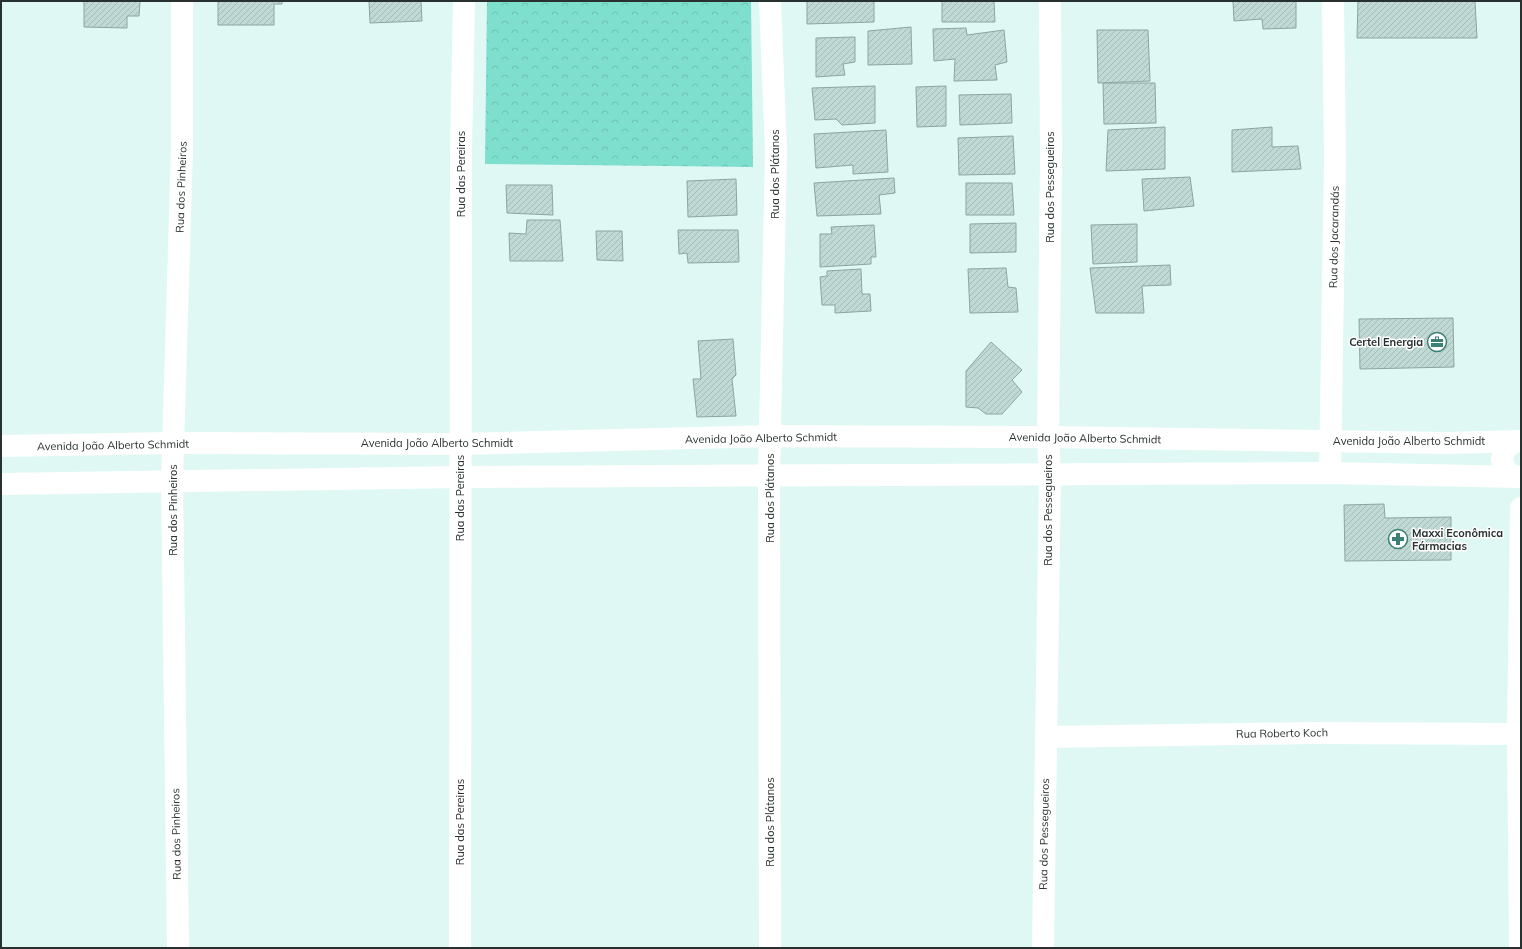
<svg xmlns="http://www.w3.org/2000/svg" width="1522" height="949" viewBox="0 0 1522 949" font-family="Mulish,sans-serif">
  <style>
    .park { fill: url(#park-crowns) }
    .building { fill: url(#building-hatch); stroke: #8da4a0 }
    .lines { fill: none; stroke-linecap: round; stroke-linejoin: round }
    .minor { stroke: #fff; stroke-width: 22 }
    .secondary { stroke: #fff; stroke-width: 22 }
    .labels { text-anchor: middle; stroke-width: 3; stroke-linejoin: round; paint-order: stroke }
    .street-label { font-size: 11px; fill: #28312f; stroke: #fff }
    .poi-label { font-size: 11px; font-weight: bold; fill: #28312f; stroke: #fff; text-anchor: end }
  </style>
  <defs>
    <pattern id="park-crowns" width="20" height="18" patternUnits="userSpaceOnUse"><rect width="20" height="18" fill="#7fdfcf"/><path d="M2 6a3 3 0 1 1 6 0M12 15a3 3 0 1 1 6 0" fill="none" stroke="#6ec0b2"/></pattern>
    <pattern id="building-hatch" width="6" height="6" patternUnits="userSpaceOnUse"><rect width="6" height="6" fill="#c0d9d4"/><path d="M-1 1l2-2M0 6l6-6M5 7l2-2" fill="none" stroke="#a5bbb6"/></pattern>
  </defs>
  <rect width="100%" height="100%" fill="#dff8f3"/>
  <polygon class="park" points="487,1 751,1 753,167 485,164"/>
  <g class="building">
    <polygon points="84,1 140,1 139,16 127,16 127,28 84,27"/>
    <polygon points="218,1 282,1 282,4 274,4 274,25 218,25"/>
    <polygon points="369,1 421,1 422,21 370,23"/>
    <polygon points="807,1 874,1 874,22 807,24"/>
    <polygon points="942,1 994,1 995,22 942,22"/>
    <polygon points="1233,1 1296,1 1296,28 1263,29 1262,19 1234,21"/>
    <polygon points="1358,1 1475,1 1477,38 1357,38"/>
    <polygon points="911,27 912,64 868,65 868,31"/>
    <polygon points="966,28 967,35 1004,30 1007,62 995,65 997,80 954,81 955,59 934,61 933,29"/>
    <polygon points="1097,30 1148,30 1150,81 1098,83"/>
    <polygon points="855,37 855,62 843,64 845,75 816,77 816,38"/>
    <polygon points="1103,83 1155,83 1156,123 1104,124"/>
    <polygon points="875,86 875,123 842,125 836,119 815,120 812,88"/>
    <polygon points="946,86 946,126 917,127 916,87"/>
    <polygon points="1011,94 1012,123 960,125 959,95"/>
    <polygon points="1165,127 1165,169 1106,171 1108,130"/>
    <polygon points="1272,127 1272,147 1298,146 1301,169 1232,172 1232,130"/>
    <polygon points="886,130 888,172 853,174 853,165 816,168 814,134"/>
    <polygon points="1013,136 1015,174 959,175 958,138"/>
    <polygon points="1190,177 1194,206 1144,211 1142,179"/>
    <polygon points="894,178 895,193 879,195 881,214 817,216 814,183"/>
    <polygon points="736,179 737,215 688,217 687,181"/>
    <polygon points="966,183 1012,183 1014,215 966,215"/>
    <polygon points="506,185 552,185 553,215 507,213"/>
    <polygon points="527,220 560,220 563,261 510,261 509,233 526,234"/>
    <polygon points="1016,223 1016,252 970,253 970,224"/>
    <polygon points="1137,224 1137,262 1093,264 1091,225"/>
    <polygon points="874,225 876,257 871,257 871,264 820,267 820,234 832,234 831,227"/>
    <polygon points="678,230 738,230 739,262 688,263 687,253 679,254"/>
    <polygon points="596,231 622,231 623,261 597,260"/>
    <polygon points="1170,265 1171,285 1142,286 1144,313 1096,313 1090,268"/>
    <polygon points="1006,268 1008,287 1016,288 1018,312 970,313 968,269"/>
    <polygon points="861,269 862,294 870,294 871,311 835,313 835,305 822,305 820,277 827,276 827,271"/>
    <polygon points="1453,318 1454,367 1360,369 1359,319"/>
    <polygon points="733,339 736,375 732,379 736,416 697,417 693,379 701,379 698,341"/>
    <polygon points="991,342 1022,370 1012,380 1022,392 1002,414 986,414 978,408 966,407 966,371"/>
    <polygon points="1384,504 1385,518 1451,517 1451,560 1345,561 1344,505"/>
  </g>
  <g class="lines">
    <g class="minor">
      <polyline points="770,1 776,151 769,476 770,948"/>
      <polyline points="1,446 173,443 460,444 770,436 1048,437 1447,443 1521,441"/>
      <polyline points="1330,473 1335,159 1333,1"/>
      <polyline points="1,484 461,477 1330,473 1521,477"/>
      <polyline points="1046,737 1312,733 1518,734"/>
      <polyline points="178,948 172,481 182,148 182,1"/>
      <polyline points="460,948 461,150 464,1"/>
      <polyline points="1043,948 1050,475 1048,437 1051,158 1050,1"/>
    </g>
    <g class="secondary">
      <path d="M 1521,441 C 1510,442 1504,448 1502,459 C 1504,470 1509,477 1521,477"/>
      <polyline points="1520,948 1518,734 1521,508"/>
    </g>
  </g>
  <defs>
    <symbol id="office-ring" viewBox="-11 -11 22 22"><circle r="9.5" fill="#fff" stroke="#3b7f75" stroke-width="1.5"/><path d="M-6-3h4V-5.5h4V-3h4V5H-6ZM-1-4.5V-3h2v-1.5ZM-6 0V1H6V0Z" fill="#3b7f75"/></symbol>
    <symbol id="pharmacy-ring" viewBox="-11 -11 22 22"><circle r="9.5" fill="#fff" stroke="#3b7f75" stroke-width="1.5"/><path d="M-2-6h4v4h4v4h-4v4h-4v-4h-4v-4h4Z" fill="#3b7f75"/></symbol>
  </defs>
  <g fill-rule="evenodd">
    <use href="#office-ring" x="1426" y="331" width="22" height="22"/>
    <use href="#pharmacy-ring" x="1387" y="528" width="22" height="22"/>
  </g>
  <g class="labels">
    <g class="street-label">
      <text transform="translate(461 174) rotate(-90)" y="4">Rua das Pereiras</text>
      <text transform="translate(775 174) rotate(-90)" y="4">Rua dos Plátanos</text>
      <text transform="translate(181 187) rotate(-88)" y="4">Rua dos Pinheiros</text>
      <text transform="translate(1050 187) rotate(-90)" y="4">Rua dos Pessegueiros</text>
      <text transform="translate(1334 237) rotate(-89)" y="4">Rua dos Jacarandás</text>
      <text transform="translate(761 438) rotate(-1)" y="4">Avenida João Alberto Schmidt</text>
      <text transform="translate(1085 438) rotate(1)" y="4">Avenida João Alberto Schmidt</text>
      <text x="1409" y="445">Avenida João Alberto Schmidt</text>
      <text x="437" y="447">Avenida João Alberto Schmidt</text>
      <text transform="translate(113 445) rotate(-1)" y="4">Avenida João Alberto Schmidt</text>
      <text transform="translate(460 498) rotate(-90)" y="4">Rua das Pereiras</text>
      <text transform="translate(770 498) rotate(-90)" y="4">Rua dos Plátanos</text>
      <text transform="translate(173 510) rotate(-90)" y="4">Rua dos Pinheiros</text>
      <text transform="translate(1048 510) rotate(-90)" y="4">Rua dos Pessegueiros</text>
      <text transform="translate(1282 733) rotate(-1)" y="4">Rua Roberto Koch</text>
      <text transform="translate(460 822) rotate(-90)" y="4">Rua das Pereiras</text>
      <text transform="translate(770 822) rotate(-90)" y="4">Rua dos Plátanos</text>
      <text transform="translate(176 834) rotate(-91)" y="4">Rua dos Pinheiros</text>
      <text transform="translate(1044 834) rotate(-89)" y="4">Rua dos Pessegueiros</text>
    </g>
    <g class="poi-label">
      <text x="1423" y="346">Certel Energia</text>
      <text x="1412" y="537" text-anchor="start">Maxxi Econômica<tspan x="1412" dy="13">Fármacias</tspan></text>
    </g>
  </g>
  <rect width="1522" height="949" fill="none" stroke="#28312f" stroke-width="4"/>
</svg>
